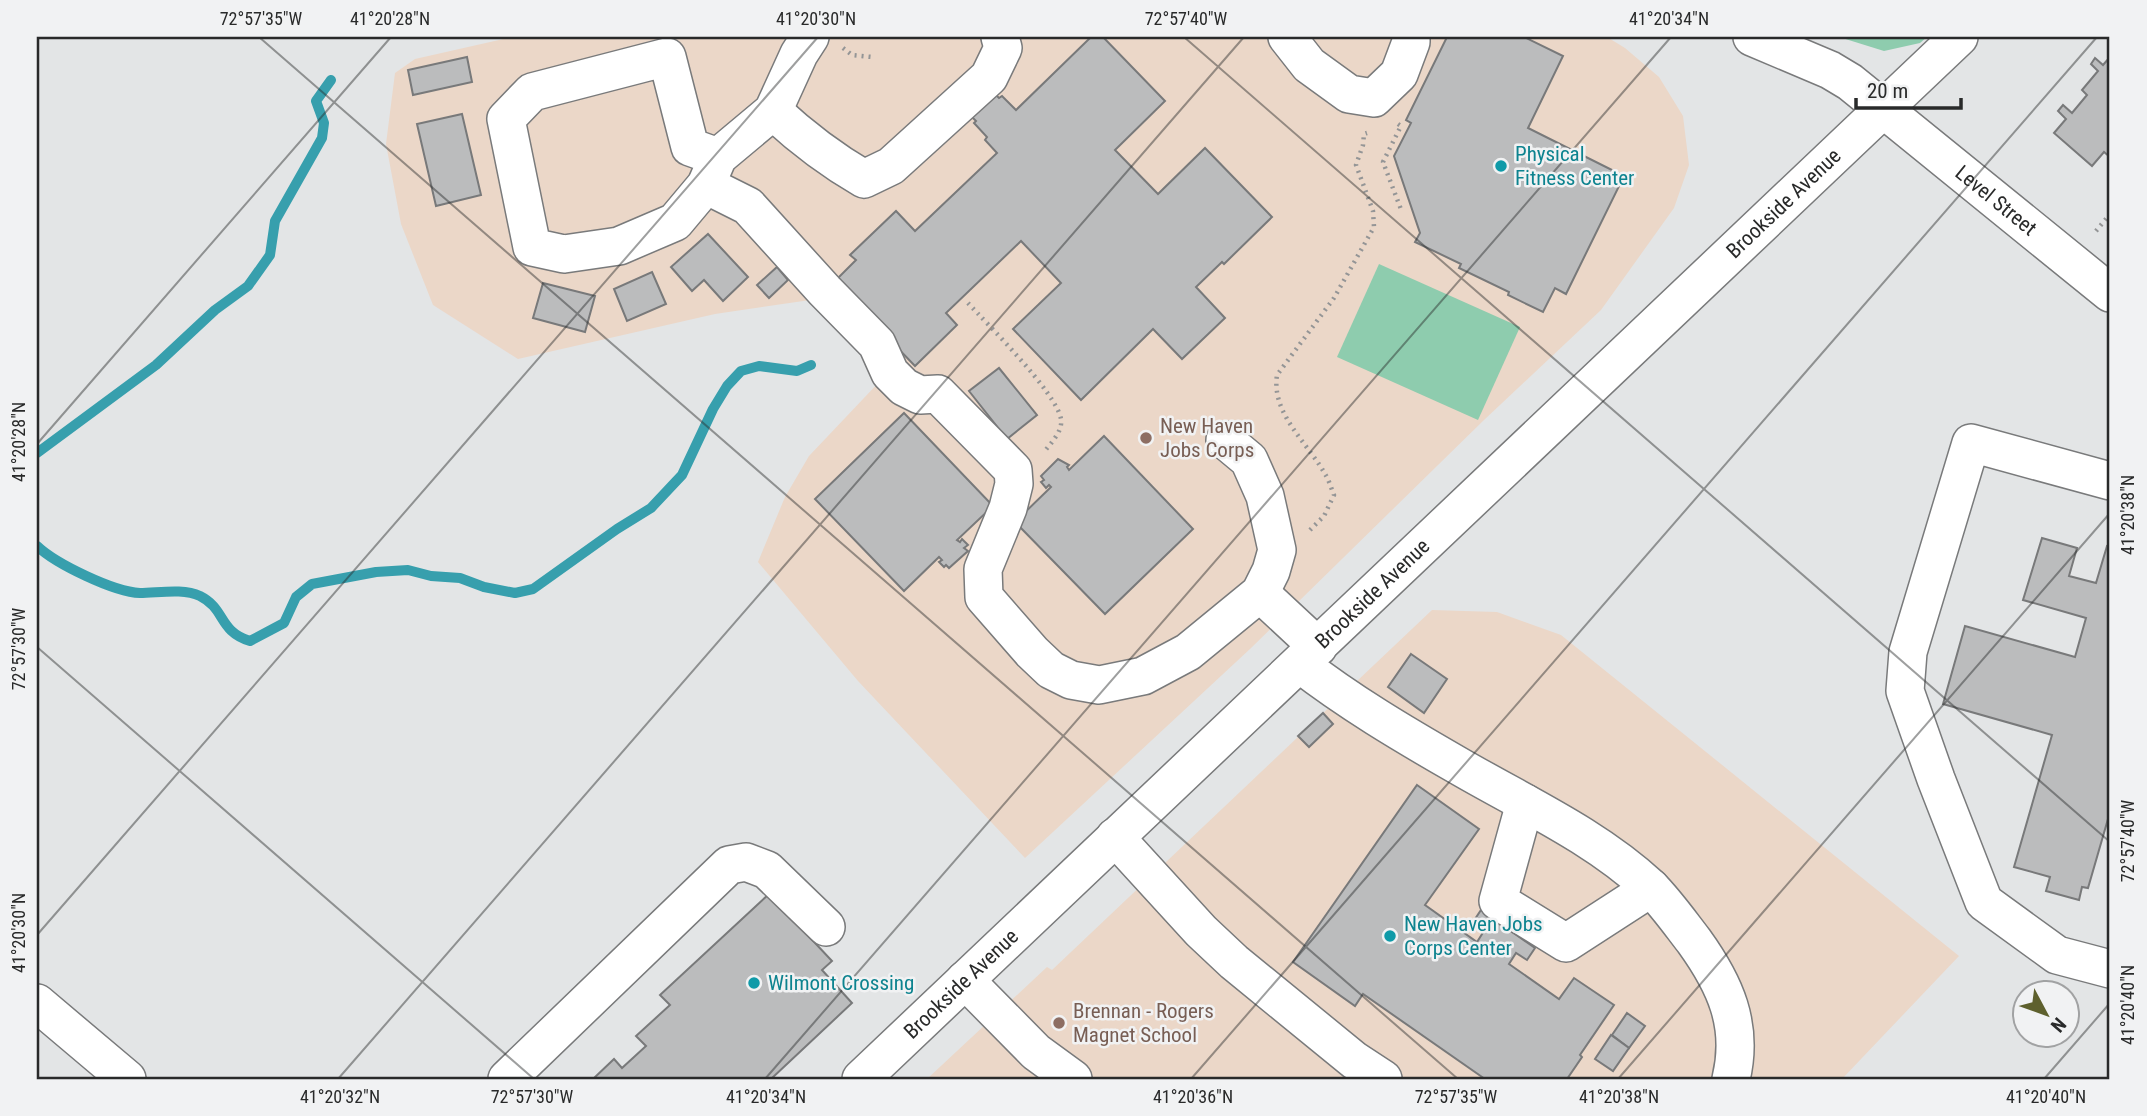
<svg xmlns="http://www.w3.org/2000/svg" width="2147" height="1116" viewBox="0 0 2147 1116" font-family="'Roboto Condensed',sans-serif">
  <style>
    .education { fill: #ebd7c8 }
    .green { fill: #8eccae }
    .lines { fill: none; stroke-linecap: round; stroke-linejoin: round }
    .stream { stroke: #379fad; stroke-width: 10 }
    .building { fill: #bbbcbd; stroke: #78797a; stroke-width: 2 }
    .minor-casing { stroke: #797a7b; stroke-width: 40 }
    .path { stroke: #949596; stroke-width: 4.5; stroke-dasharray: 2 5; stroke-linecap: butt }
    .minor { stroke: #fff; stroke-width: 37 }
    .ticks { fill: none; stroke: #292a2a; stroke-width: 2; stroke-opacity: 0.45 }
    .culture-dot { fill: #0f9aa8; stroke: #f1f2f3; stroke-width: 2.5 }
    .education-dot { fill: #8d6e63; stroke: #f1f2f3; stroke-width: 2.5 }
    .labels { text-anchor: middle; stroke-width: 5; stroke-linejoin: round; paint-order: stroke }
    .culture-label { font-size: 21px; fill: #0d838f; stroke: #f1f2f3; text-anchor: start }
    .street-label { font-size: 21px; fill: #292a2a; stroke: #f1f2f3 }
    .education-label { font-size: 21px; fill: #785e54; stroke: #f1f2f3; text-anchor: start }
    .neatline { fill: none; stroke: #292a2a; stroke-width: 2.5 }
    .ticks-label { font-size: 18px; text-anchor: middle; fill: #292a2a }
  </style>
  <rect width="100%" height="100%" fill="#e3e5e6"/>
  <g class="education">
    <polygon points="512,37 1607,37 1625,48 1659,77 1683,116 1689,165 1674,208 1601,310 1484,420 1250,649 1025,858 858,681 758,562 785,497 809,456 882,379 817,299 715,314 518,359 433,305 401,224 386,144 395,73 415,59"/>
    <polygon points="1432,610 1497,612 1561,635 1959,956 1842,1079 927,1079 1047,967 1052,970"/>
  </g>
  <g class="green">
    <polygon points="1839,37 1927,37 1920,43 1884,51"/>
    <polygon points="1379,264 1520,327 1478,420 1337,357"/>
  </g>
  <g class="lines">
    <g class="stream">
      <polyline points="37,453 156,365 215,310 248,286 270,255 275,221 322,138 324,123 316,101 331,80"/>
      <path d="M 37,546 C 56,564 114,592 140,593 C 158,593 183,588 200,596 C 226,609 218,631 250,641 L 284,623 L 296,597 L 312,584 L 376,572 L 408,570 L 431,576 L 460,578 L 484,587 L 515,593 L 533,589 L 617,529 L 651,508 L 682,475 L 713,409 L 727,386 L 741,371 L 759,366 L 797,371 L 811,365"/>
    </g>
  </g>
  <g class="building">
    <polygon points="1091,37 1103,37 1165,101 1115,150 1158,194 1205,148 1272,217 1224,264 1222,262 1196,287 1225,318 1182,359 1153,329 1081,400 1013,329 1061,283 1021,241 946,313 957,325 915,366 834,282 856,260 850,255 896,211 915,231 997,153 985,140 987,137 974,123 976,121 970,115 994,93 999,98 1002,96 1016,110"/>
    <polygon points="1447,37 1524,37 1563,56 1528,128 1624,176 1566,294 1555,288 1543,312 1508,295 1509,292 1459,268 1461,264 1415,242 1420,233 1394,156 1411,123 1406,120"/>
    <polygon points="467,57 472,82 413,95 408,70"/>
    <polygon points="2110,57 2110,157 2104,152 2092,166 2054,133 2066,119 2058,111 2063,105 2072,113 2087,95 2082,90 2098,71 2091,64 2095,58 2103,65"/>
    <polygon points="462,114 481,195 436,206 417,124"/>
    <polygon points="708,234 748,277 723,301 704,280 692,291 671,267"/>
    <polygon points="777,267 788,280 769,298 757,285"/>
    <polygon points="652,272 666,304 627,321 614,289"/>
    <polygon points="543,283 595,296 585,332 533,318"/>
    <polygon points="999,368 1037,415 1007,439 969,391"/>
    <polygon points="904,413 993,506 957,540 960,542 962,539 968,545 964,548 968,551 949,568 946,565 944,567 939,562 942,560 939,557 904,591 815,499"/>
    <polygon points="1104,436 1193,529 1105,614 1015,522 1051,487 1049,485 1046,488 1041,482 1044,480 1041,476 1058,459 1069,465 1067,467 1069,470"/>
    <polygon points="2042,538 2077,548 2069,576 2096,583 2107,546 2110,547 2110,812 2088,888 2082,887 2079,900 2046,891 2050,877 2014,867 2052,735 1943,704 1965,626 2075,657 2086,618 2023,600"/>
    <polygon points="1411,654 1447,679 1424,713 1388,687"/>
    <polygon points="1323,713 1333,724 1309,747 1298,736"/>
    <polygon points="1417,785 1479,829 1425,905 1477,942 1484,931 1473,922 1481,910 1535,948 1527,960 1516,953 1509,964 1559,999 1574,978 1614,1005 1580,1055 1582,1057 1567,1079 1485,1079 1363,994 1355,1006 1293,962"/>
    <polygon points="769,894 832,961 822,970 852,1003 771,1079 593,1079 614,1059 622,1068 646,1046 636,1036 670,1005 660,995"/>
    <polygon points="1627,1013 1645,1026 1629,1048 1612,1035"/>
    <polygon points="1611,1035 1629,1048 1613,1071 1595,1059"/>
  </g>
  <g class="lines">
    <defs>
      <g id="minor">
        <polyline points="1287,37 1309,65 1349,94 1374,98 1399,74 1411,42 1411,37"/>
        <path id="s1" d="M 1752,37 L 1830,70 L 1850,82 L 2110,293"/>
        <path d="M 773,111 C 801,137 831,160 864,179 L 891,166 L 989,77 L 1003,48 L 1000,37"/>
        <polyline points="718,157 690,147 667,57 532,92 506,119 532,247 564,254 619,246 675,222 706,185 718,157 773,111 799,54 810,37"/>
        <polyline points="706,185 748,206 825,291 877,344 890,373 904,387 920,395 938,394 1013,470 1014,484 1008,508 983,569 984,597 1032,652 1051,670 1071,680 1099,685 1143,676 1188,652 1260,593 1271,571 1277,550 1265,496 1249,460 1225,440"/>
        <polyline points="2110,481 1971,443 1908,652 1905,691 1936,779 1984,902 2057,955 2110,969"/>
        <polyline points="1260,593 1318,647"/>
        <path d="M 1300,664 C 1349,702 1403,734 1457,765 C 1522,803 1594,835 1650,887 C 1666,903 1680,923 1694,941 C 1725,984 1744,1025 1731,1079"/>
        <polyline points="1525,803 1498,901 1566,943 1651,888"/>
        <polyline points="1115,837 1201,931 1234,962 1354,1060 1383,1079"/>
        <polyline points="965,980 1036,1052 1073,1079"/>
        <polyline points="37,1003 127,1079"/>
        <polyline points="507,1079 729,865 746,862 767,870 826,927"/>
        <path id="s2" d="M 861,1079 L 1959,37"/>
      </g>
    </defs>
    <use href="#minor" class="minor-casing"/>
    <g class="path">
      <polyline points="843,48 852,55 872,57"/>
      <polyline points="1398,124 1401,126 1383,162 1402,212"/>
      <polyline points="2096,231 2110,214"/>
      <path d="M 968,303 C 988,325 1056,392 1061,419 C 1063,431 1051,443 1044,452"/>
      <path d="M 1310,530 L 1324,516 L 1334,495 C 1331,488 1329,480 1325,474 C 1308,443 1271,414 1277,375 L 1334,298 L 1374,227 L 1373,211 L 1356,165 L 1363,145 L 1364,134 L 1367,133"/>
    </g>
    <use href="#minor" class="minor"/>
  </g>
  <path class="ticks" d="M 259,37 L 1458,1079M 1184,37 L 2110,842M 2108,37 L 2110,39M 37,444 L 391,37M 37,647 L 534,1079M 37,935 L 818,37M 338,1079 L 1244,37M 765,1079 L 1671,37M 1191,1079 L 2097,37M 1618,1079 L 2110,513M 2044,1079 L 2110,1003"/>
  <g class="culture-dot">
    <circle cx="1501" cy="166" r="7"/>
    <circle cx="1390" cy="936" r="7"/>
    <circle cx="754" cy="983" r="7"/>
  </g>
  <g class="education-dot">
    <circle cx="1146" cy="438" r="7"/>
    <circle cx="1059" cy="1023" r="7"/>
  </g>
  <g class="labels">
    <g class="culture-label">
      <text x="1515" y="161">Physical<tspan x="1515" dy="24">Fitness Center</tspan></text>
      <text x="1404" y="931">New Haven Jobs<tspan x="1404" dy="24">Corps Center</tspan></text>
      <text x="768" y="990">Wilmont Crossing</text>
    </g>
    <g class="street-label">
      <text dy="7" stroke="none"><textPath href="#s1" startOffset="296">Level Street</textPath></text>
      <text dy="7" stroke="none"><textPath href="#s2" startOffset="1272">Brookside Avenue</textPath></text>
      <text dy="7" stroke="none"><textPath href="#s2" startOffset="705">Brookside Avenue</textPath></text>
      <text dy="7" stroke="none"><textPath href="#s2" startOffset="138">Brookside Avenue</textPath></text>
    </g>
    <g class="education-label">
      <text x="1160" y="433">New Haven<tspan x="1160" dy="24">Jobs Corps</tspan></text>
      <text x="1073" y="1018">Brennan - Rogers<tspan x="1073" dy="24">Magnet School</tspan></text>
    </g>
  </g>
  <rect width="2147" height="1116" fill="none" stroke="#f1f2f3" stroke-width="77"/>
  <g transform="translate(2046 1014) rotate(131)"><circle r="33" fill="#f1f2f3" stroke="#a1a2a3" stroke-width="2"/>
  <path d="M0-5L12 26L0 18L-12 26Z" fill="#5e602d"/>
  <text y="-10" font-size="19" font-weight="bold" text-anchor="middle" fill="#292a2a">N</text>
  </g>
  <path d="M1856 98v10h105v-10" fill="none" stroke="#292a2a" stroke-width="3.5"/>
  <text x="1867" y="98" font-size="21" fill="#292a2a" stroke="#f1f2f3" stroke-width="5" paint-order="stroke">20 m</text>
  <rect x="38" y="38" width="2070" height="1040" class="neatline"/>
  <g class="ticks-label">
    <text x="261" y="25">72°57'35"W</text>
    <text x="390" y="25">41°20'28"N</text>
    <text x="816" y="25">41°20'30"N</text>
    <text x="1186" y="25">72°57'40"W</text>
    <text x="1669" y="25">41°20'34"N</text>
    <text transform="translate(19 442) rotate(-90)" y="6">41°20'28"N</text>
    <text transform="translate(2128 515) rotate(-90)" y="6">41°20'38"N</text>
    <text transform="translate(19 649) rotate(-90)" y="6">72°57'30"W</text>
    <text transform="translate(2128 841) rotate(-90)" y="6">72°57'40"W</text>
    <text transform="translate(19 933) rotate(-90)" y="6">41°20'30"N</text>
    <text transform="translate(2128 1005) rotate(-90)" y="6">41°20'40"N</text>
    <text x="340" y="1103">41°20'32"N</text>
    <text x="532" y="1103">72°57'30"W</text>
    <text x="766" y="1103">41°20'34"N</text>
    <text x="1193" y="1103">41°20'36"N</text>
    <text x="1456" y="1103">72°57'35"W</text>
    <text x="1619" y="1103">41°20'38"N</text>
    <text x="2046" y="1103">41°20'40"N</text>
  </g>
</svg>
